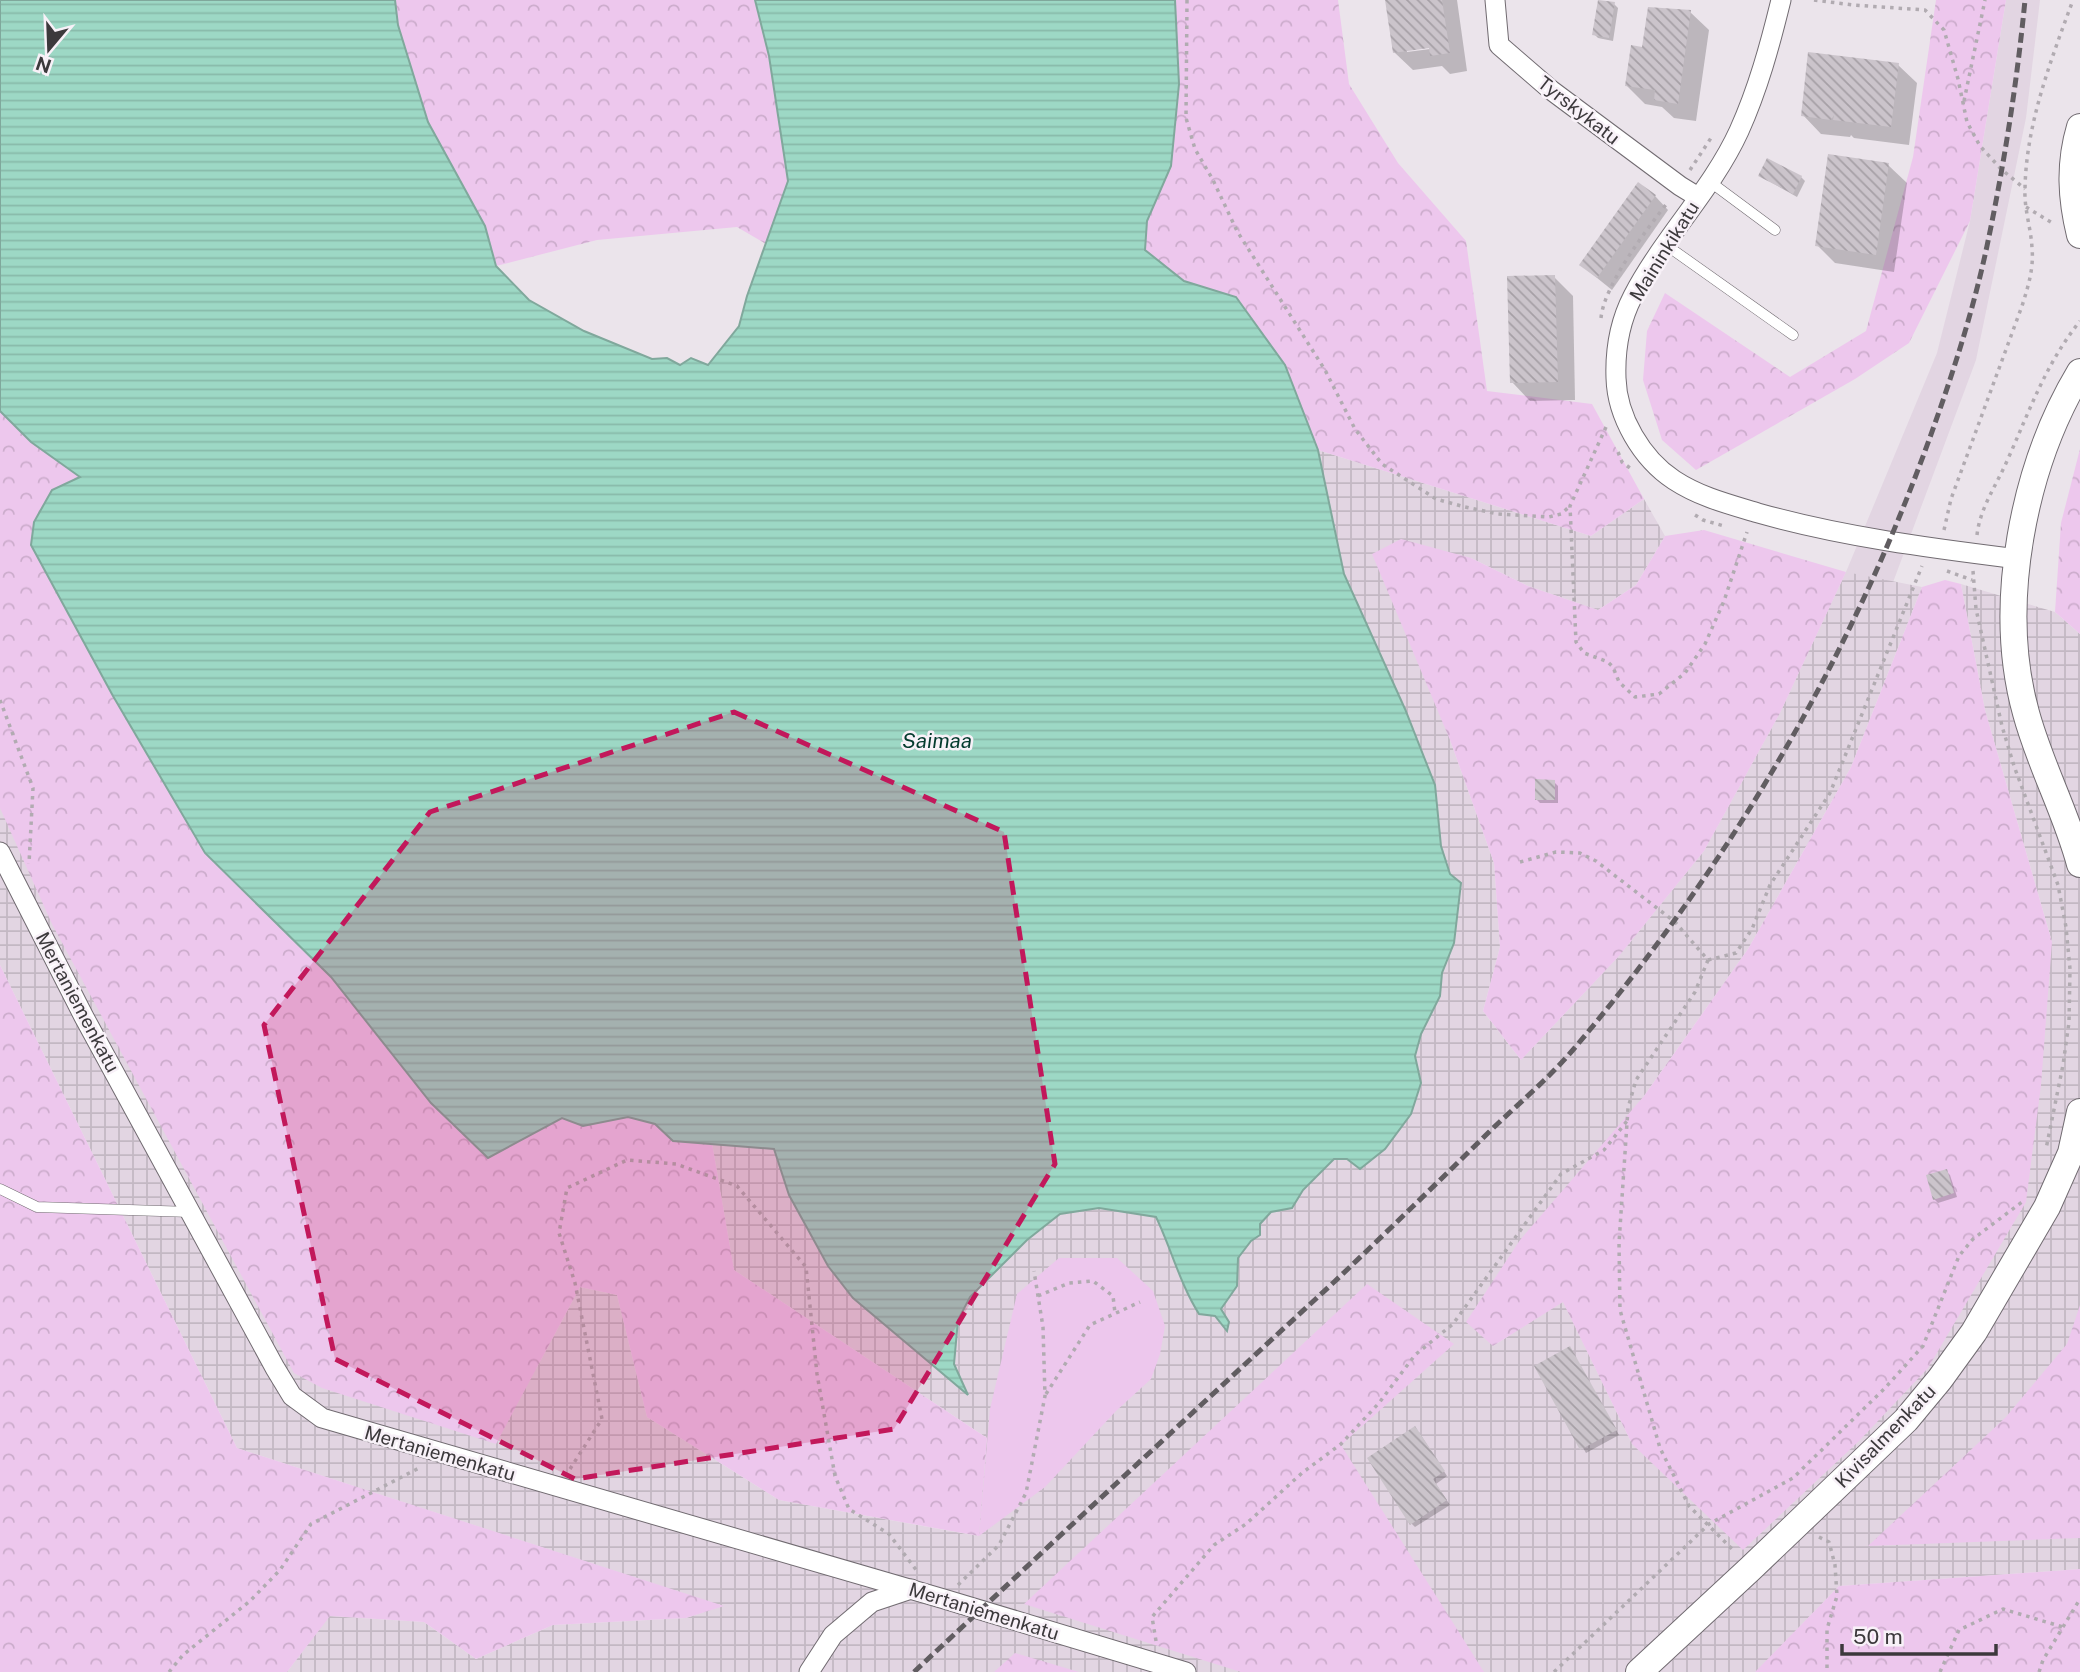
<svg xmlns="http://www.w3.org/2000/svg" width="2080" height="1672" viewBox="0 0 2080 1672" font-family="'Public Sans',sans-serif">
  <style>
    .built { fill: #e2d5e2 }
    .industrial { fill: url(#industrial-grid) }
    .green { fill: #edc7ed }
    .forest { fill: url(#forest-crowns) }
    .water { fill: url(#water-rules); stroke: #80a89c; stroke-width: 2 }
    .shadow { fill: #0003; fill-rule: evenodd }
    .building { fill: url(#building-back-hatch) }
    .lines { fill: none; stroke-linecap: round; stroke-linejoin: round }
    .lane-casing { stroke: #716b71; stroke-width: 11 }
    .street-casing { stroke: #716b71; stroke-width: 21 }
    .secondary-casing { stroke: #716b71; stroke-width: 28 }
    .path { stroke: #b1abb1; stroke-width: 3.5; stroke-dasharray: 3.5 5; stroke-linecap: butt }
    .lane { stroke: #fff; stroke-width: 10 }
    .street { stroke: #fff; stroke-width: 19 }
    .secondary { stroke: #fff; stroke-width: 26 }
    .rail { stroke: #615d61; stroke-width: 5; stroke-dasharray: 10 5; stroke-linecap: butt }
    .marked { fill: #c2185b; fill-opacity: 0.2; stroke: #c2185b; stroke-width: 5; stroke-dasharray: 14 9; stroke-linejoin: round }
    .labels { text-anchor: middle; stroke-width: 5; stroke-linejoin: round; paint-order: stroke }
    .street-label { font-size: 19px; fill: #3c393c; stroke: #f8f1f8 }
    .water-label { font-size: 21px; font-style: italic; fill: #043b2e; stroke: #f8f1f8 }
  </style>
  <defs>
    <pattern id="industrial-grid" width="8" height="8" patternUnits="userSpaceOnUse" patternTransform="scale(1.75)"><rect width="8" height="8" fill="#e2d5e2"/><path d="M0 4h8M4 0v8" fill="none" stroke="#c3b8c3"/></pattern>
    <pattern id="forest-crowns" width="20" height="18" patternUnits="userSpaceOnUse" patternTransform="scale(1.75)"><rect width="20" height="18" fill="#edc7ed"/><path d="M2 6a3 3 0 1 1 6 0M12 15a3 3 0 1 1 6 0" fill="none" stroke="#ccaccc"/></pattern>
    <pattern id="water-rules" width="6" height="5" patternUnits="userSpaceOnUse" patternTransform="scale(1.75)"><rect width="6" height="5" fill="#9dd8c5"/><path d="M0 2.5h6" fill="none" stroke="#88baaa"/></pattern>
    <pattern id="building-back-hatch" width="6" height="6" patternUnits="userSpaceOnUse" patternTransform="scale(1.75)"><rect width="6" height="6" fill="#cbc4cb"/><path d="M-1 5l2 2M0 0l6 6M5-1l2 2" fill="none" stroke="#a6a0a6"/></pattern>
  </defs>
  <rect width="100%" height="100%" fill="#ebe4eb"/>
  <polygon class="built" points="2006,0 2040,0 2026,118 1976,360 1889,593 1780,814 1664,977 1367,1284 1024,1604 959,1672 878,1672 1328,1255 1521,1060 1619,956 1704,851 1780,713 1846,572 1937,353 1970,221"/>
  <polygon class="industrial" points="1318,450 1591,536 1644,499 1665,536 1636,585 1598,610 1528,586 1471,558 1450,740 1494,863 1500,947 1483,1011 1521,1060 1619,956 1704,851 1780,713 1846,572 1922,587 1851,767 1748,949 1644,1096 1493,1346 1563,1301 1632,1444 2052,942 1985,710 1961,584 2055,612 2080,634 2080,1569 1839,1586 1756,1672 287,1672 329,1616 424,1622 476,1659 553,1625 686,1618 722,1606 237,1448 0,965 0,805 536,1369 580,1287 617,1295 647,1417 779,1500 978,1536 987,1438 734,1270 712,1143 774,1149 789,1195 828,1266 853,1298 967,1393 954,1364 958,1320 970,1297 1027,1240 1059,1214 1099,1208 1156,1216 1172,1251 1215,1316 1227,1330 1229,1322 1221,1309 1237,1286 1237,1258 1251,1241 1260,1224 1271,1212 1292,1208 1303,1190 1334,1159 1347,1159 1361,1169 1421,1083 1415,1056 1421,1034 1440,996 1442,973 1454,943 1461,884 1450,874 1441,846 1435,785 1405,709 1344,574"/>
  <polygon class="green" points="1059,1258 1117,1258 1153,1291 1165,1326 1160,1354 1151,1379 1116,1411 1045,1487 979,1536 990,1409 1017,1294"/>
  <g class="forest">
    <polygon points="395,0 755,0 769,56 788,181 766,244 737,227 597,240 496,266 485,226 428,122 398,25"/>
    <polygon points="1175,0 1338,0 1349,84 1398,163 1466,241 1487,391 1592,404 1644,499 1591,536 1318,450 1285,365 1237,297 1184,281 1145,250 1147,221 1171,166 1179,84"/>
    <polygon points="1936,0 2006,0 1970,221 1909,343 1855,379 1696,470 1662,440 1643,380 1647,331 1665,293 1790,377 1866,331 1913,157"/>
    <polygon points="0,411 31,442 80,477 40,563 69,611 113,696 205,853 331,977 431,1103 488,1158 562,1118 583,1126 627,1117 655,1124 673,1141 712,1143 734,1270 987,1438 979,1536 779,1500 647,1417 617,1295 580,1287 496,1444 322,1388 294,1373 52,924 0,808"/>
    <polygon points="2080,449 2080,634 2055,612 2061,523"/>
    <polygon points="1704,530 1846,572 1780,713 1704,851 1619,956 1521,1060 1483,1011 1500,947 1494,863 1450,740 1372,554 1401,539 1471,558 1528,586 1598,610 1636,585 1665,536"/>
    <polygon points="1945,580 1961,584 1985,710 2052,942 2041,1085 2026,1202 1928,1368 1859,1441 1743,1550 1632,1444 1563,1302 1493,1346 1466,1322 1520,1240 1644,1096 1748,949 1851,767 1922,587"/>
    <polygon points="0,965 237,1448 724,1606 686,1618 553,1625 476,1659 424,1622 330,1616 287,1672 0,1672"/>
    <polygon points="1367,1284 1454,1344 1341,1445 1484,1672 1241,1672 1024,1604"/>
    <polygon points="2080,1305 2080,1538 1868,1546 2005,1418 2067,1344"/>
    <polygon points="2080,1569 2080,1672 1755,1672 1839,1586"/>
    <polygon points="1015,1653 1079,1672 994,1672"/>
  </g>
  <path class="water" d="M 0,0 L 395,0 L 398,25 L 428,122 L 485,226 L 496,266 L 529,300 L 584,331 L 652,359 L 667,358 L 680,365 L 691,358 L 708,365 L 739,326 L 747,296 L 788,181 L 769,56 L 755,0 L 1175,0 L 1179,84 L 1171,166 L 1147,221 L 1145,250 L 1184,281 L 1236,297 L 1285,365 L 1318,450 L 1344,574 L 1405,709 L 1435,785 L 1441,846 L 1450,874 L 1461,883 L 1454,943 L 1442,973 L 1440,996 L 1421,1034 L 1415,1056 L 1421,1083 L 1411,1114 L 1385,1149 L 1360,1169 L 1347,1159 L 1334,1159 L 1303,1190 L 1292,1208 L 1271,1212 L 1260,1224 L 1260,1235 L 1251,1241 L 1238,1258 L 1237,1286 L 1221,1309 L 1229,1322 L 1227,1331 L 1215,1316 L 1199,1314 C 1180,1284 1171,1248 1156,1217 L 1099,1208 L 1060,1214 L 1027,1240 L 970,1297 L 958,1320 L 954,1364 L 968,1395 L 853,1298 L 828,1266 L 789,1195 L 774,1149 L 673,1141 L 655,1124 L 628,1117 L 583,1126 L 562,1118 L 488,1158 L 431,1103 L 331,977 L 205,853 L 113,696 L 31,545 L 34,522 L 52,490 L 80,477 L 31,442 L 0,411 Z"/>
  <g class="shadow">
    <path d="M 1387,0 L 1457,0 L 1467,71 L 1450,74 L 1442,66 L 1413,70 L 1394,52 ZM 1437,45 L 1438,48 L 1407,52 L 1407,49 Z"/>
    <polygon points="1614,4 1618,8 1613,41 1598,38 1594,34"/>
    <polygon points="1690,12 1709,30 1696,121 1674,118 1662,107 1645,104 1627,86"/>
    <polygon points="1898,65 1917,83 1909,145 1854,138 1851,135 1850,137 1821,134 1803,115"/>
    <polygon points="1888,165 1907,183 1894,272 1835,263 1817,245"/>
    <polygon points="1760,176 1801,177 1805,181 1797,197"/>
    <polygon points="1655,196 1668,210 1612,290 1581,265"/>
    <polygon points="1554,277 1573,296 1575,400 1530,401 1512,382"/>
    <polygon points="1554,782 1558,786 1558,803 1540,803 1536,799"/>
    <polygon points="1946,1171 1950,1175 1957,1197 1938,1203 1934,1199"/>
    <polygon points="1569,1348 1619,1435 1586,1453 1536,1366"/>
    <polygon points="1419,1432 1447,1476 1436,1484 1450,1505 1415,1527 1411,1523"/>
  </g>
  <g class="building">
    <polygon points="1385,0 1442,0 1450,53 1430,56 1429,48 1393,53"/>
    <polygon points="1598,0 1615,2 1609,38 1592,35"/>
    <polygon points="1648,7 1691,10 1678,104 1654,100 1655,90 1625,86 1631,45 1642,47"/>
    <polygon points="1808,52 1899,63 1891,127 1833,120 1834,115 1831,120 1801,116"/>
    <polygon points="1828,154 1889,163 1876,255 1815,246"/>
    <polygon points="1767,158 1802,176 1793,194 1758,176"/>
    <polygon points="1638,182 1656,195 1597,278 1579,265"/>
    <polygon points="1555,275 1558,382 1510,383 1507,276"/>
    <polygon points="1535,779 1555,780 1555,800 1535,800"/>
    <polygon points="1947,1169 1954,1193 1933,1200 1926,1175"/>
    <polygon points="1570,1346 1617,1430 1580,1450 1534,1366"/>
    <polygon points="1415,1426 1445,1471 1433,1479 1447,1500 1410,1525 1367,1458"/>
  </g>
  <g class="lines">
    <defs>
      <g id="lane">
        <polyline points="1709,181 1775,230"/>
        <polyline points="1666,245 1793,335"/>
        <polyline points="0,1189 37,1207 191,1212"/>
      </g>
      <g id="street">
        <polyline points="1495,0 1499,45 1551,90 1680,186 1698,197"/>
        <path d="M 1781,0 C 1770,45 1758,89 1739,131 C 1712,190 1663,238 1633,296 C 1620,321 1615,350 1616,378 C 1617,417 1642,459 1674,480 C 1700,497 1728,504 1758,513 C 1843,537 1930,548 2018,559"/>
        <polyline points="0,852 84,1017 275,1368 292,1396 322,1418 944,1599 1186,1672"/>
        <polyline points="809,1672 833,1635 872,1602 911,1589"/>
      </g>
      <g id="secondary">
        <path d="M 2080,127 C 2069,164 2071,198 2080,235"/>
        <path d="M 2080,372 C 2023,467 1996,605 2026,713 C 2040,765 2066,812 2080,864"/>
        <polyline points="1639,1672 1750,1569 1906,1420 1940,1379 1974,1332 2047,1207 2071,1153 2080,1112"/>
      </g>
    </defs>
    <use href="#lane" class="lane-casing"/>
    <use href="#street" class="street-casing"/>
    <use href="#secondary" class="secondary-casing"/>
    <g class="path">
      <polyline points="1187,0 1186,118 1195,149 1213,180 1237,231 1325,370 1355,429 1382,464 1436,499 1465,507 1498,514 1549,517 1561,514 1570,506"/>
      <polyline points="1814,0 1853,5 1925,10 1944,30 1958,79 1967,122 1980,146 2001,169 2025,189"/>
      <polyline points="1964,101 1985,0"/>
      <polyline points="1690,170 1711,138"/>
      <polyline points="2026,207 2054,224"/>
      <path d="M 1601,318 C 1604,285 1647,229 1668,202"/>
      <polyline points="1606,427 1570,506 1576,642 1584,653 1608,662 1613,667 1619,682 1635,697 1659,694 1685,673 1705,644 1724,601 1747,532"/>
      <polyline points="1618,452 1622,462 1630,468"/>
      <polyline points="1695,515 1703,520 1724,526"/>
      <path d="M 1944,530 L 1951,499 L 2022,306 C 2028,287 2034,268 2032,248 C 2031,228 2024,209 2025,189 C 2026,124 2051,60 2073,0"/>
      <path d="M 1977,535 C 1980,508 1996,486 2007,461 C 2030,410 2045,365 2080,321"/>
      <polyline points="1947,571 1972,580"/>
      <polyline points="1973,571 1976,609 2002,726 2014,766 2058,885 2066,927 2070,969 2069,1022 2063,1065 2046,1149"/>
      <polyline points="0,700 33,788 29,864"/>
      <polyline points="1520,862 1556,852 1580,853 1596,861 1675,922 1708,960"/>
      <polyline points="1708,960 1695,992 1636,1080 1628,1108 1619,1243 1620,1310 1660,1448 1689,1506 1735,1552"/>
      <polyline points="1708,960 1736,953 1752,929 1770,885 1830,793 1922,566"/>
      <polyline points="1038,1296 1069,1283 1093,1281 1113,1296 1115,1313"/>
      <polyline points="1046,1394 1090,1325 1140,1302"/>
      <polyline points="570,1469 602,1419 575,1283 559,1233 567,1188 627,1160 676,1164 737,1186 806,1267 817,1374 835,1476 849,1509 889,1534 917,1571"/>
      <polyline points="1819,1537 1829,1542 1835,1565 1837,1596 1827,1629 1827,1672"/>
      <polyline points="958,1585 999,1545 1026,1493 1045,1396 1043,1327 1034,1271"/>
      <polyline points="1156,1641 1152,1617 1214,1545 1246,1524 1302,1473 1341,1444 1379,1403 1415,1355 1453,1324 1561,1174 1604,1150 1627,1121"/>
      <polyline points="169,1672 183,1655 250,1601 280,1570 311,1524 421,1467"/>
      <polyline points="1554,1672 1709,1524 1793,1478 1885,1388 1923,1346 1959,1256 1973,1239 2022,1202"/>
      <polyline points="1940,1672 1959,1630 2003,1609 2063,1627"/>
      <polyline points="2039,1672 2043,1660 2080,1599"/>
    </g>
    <use href="#lane" class="lane"/>
    <use href="#street" class="street"/>
    <use href="#secondary" class="secondary"/>
    <path class="rail" d="M 914,1672 C 1053,1542 1193,1412 1333,1283 C 1386,1233 1438,1182 1490,1131 C 1517,1105 1547,1080 1572,1051 C 1730,865 1853,656 1934,426 C 1955,367 1974,307 1987,246 C 2004,165 2017,83 2025,0"/>
  </g>
  <path class="marked" d="M 734,712 L 1004,832 L 1055,1164 L 894,1429 L 575,1479 L 335,1359 L 264,1025 L 430,812 Z"/>
  <g class="labels">
    <g class="street-label">
      <text transform="translate(1579 110) rotate(38)" y="7">Tyrskykatu</text>
      <text transform="translate(1664 251) rotate(-58)" y="7">Maininkikatu</text>
      <text transform="translate(78 1002) rotate(62)" y="7">Mertaniemenkatu</text>
      <text transform="translate(1885 1436) rotate(-46)" y="7">Kivisalmenkatu</text>
      <text transform="translate(440 1453) rotate(16)" y="7">Mertaniemenkatu</text>
      <text transform="translate(984 1611) rotate(17)" y="7">Mertaniemenkatu</text>
    </g>
    <g class="water-label">
      <text x="937" y="748">Saimaa</text>
    </g>
  </g>
  <g transform="translate(49 49) rotate(199)" stroke="#f8f1f8" stroke-width="5" paint-order="stroke">
  <path d="M0-5L12 26L0 18L-12 26Z" fill="#3c393c"/>
  <text y="-10" font-size="19" font-weight="bold" text-anchor="middle" fill="#3c393c">N</text>
  </g>
  <path d="M1842 1644v10h154v-10" fill="none" stroke="#3c393c" stroke-width="3.5"/>
  <text x="1853" y="1644" font-size="21" fill="#3c393c" stroke="#f8f1f8" stroke-width="5" paint-order="stroke">50 m</text>
</svg>
